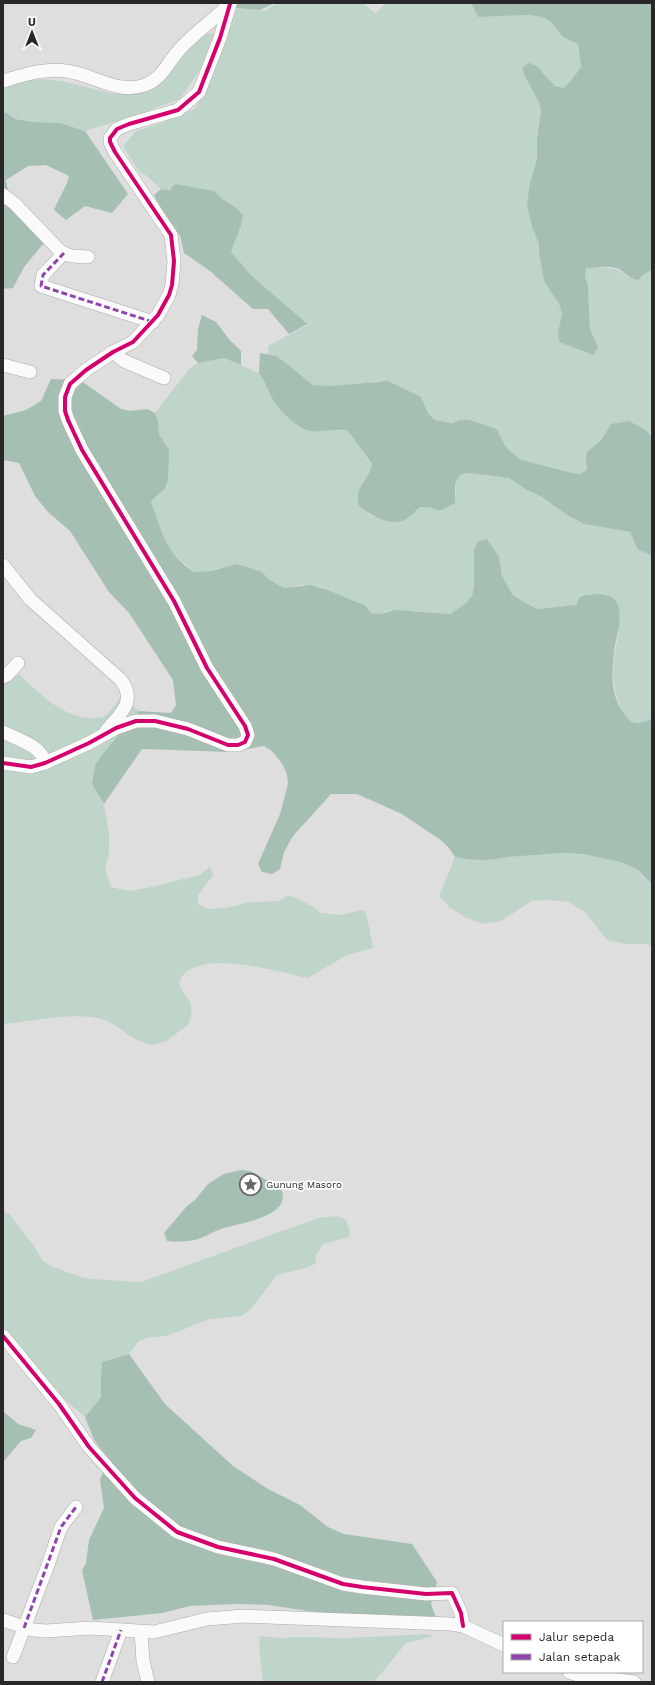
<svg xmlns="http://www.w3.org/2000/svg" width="655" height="1685" viewBox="0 0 655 1685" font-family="'Work Sans',sans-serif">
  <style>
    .green { fill: #c0d5ca }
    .forest { fill: #a6bfb3 }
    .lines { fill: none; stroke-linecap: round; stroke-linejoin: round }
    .minor-casing { stroke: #acabac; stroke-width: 14 }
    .minor { stroke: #fafafa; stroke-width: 13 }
    .quiet { stroke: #8e44ad; stroke-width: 3; stroke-dasharray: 6 3; stroke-linecap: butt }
    .cycleway-casing { stroke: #fff; stroke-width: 6 }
    .cycleway { stroke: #d6006c; stroke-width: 4 }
    .labels { text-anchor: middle; stroke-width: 3.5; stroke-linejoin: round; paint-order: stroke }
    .poi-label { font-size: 10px; fill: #292729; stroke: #fff; text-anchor: start }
  </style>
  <rect width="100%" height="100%" fill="#dfdedf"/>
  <g class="green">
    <path d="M 277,3 L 363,3 L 375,13 L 387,3 L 471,3 L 478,17 L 531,15 L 541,17 L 550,21 L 563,37 L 578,44 L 581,67 L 570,82 L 563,88 C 553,86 549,82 544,72 L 522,68 L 525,77 L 539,102 L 541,111 L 537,139 L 537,159 L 529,187 L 527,206 L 532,227 L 539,244 L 539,253 L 544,281 L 559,304 L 562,314 L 558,332 L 598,347 L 590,329 L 588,285 L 585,277 L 585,268 C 604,268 616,264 629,278 L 652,270 L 652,438 L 647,431 L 611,424 L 601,440 L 594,445 L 586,461 L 587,470 L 580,474 L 572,473 L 519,459 L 505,446 L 497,429 L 459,420 L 452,423 L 435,420 L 428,413 L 421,397 L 378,381 L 359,385 L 331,386 L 313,385 L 277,356 L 268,354 L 268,346 L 307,325 L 252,276 L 231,252 L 241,225 L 238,209 L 221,198 L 214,191 L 161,189 L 147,176 L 139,172 L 123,146 L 136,131 L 156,125 L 194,109 L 207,90 L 237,8 L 265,11 Z"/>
    <polygon points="210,33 215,33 208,58 180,99 131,117 85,131 60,123 34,122 15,119 7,113 3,112 3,82 41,79 62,81 114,94 134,93 165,78 186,49 193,42"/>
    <path d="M 224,358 L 259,373 L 265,381 L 273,400 L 278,407 L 300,428 L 309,431 L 347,430 L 372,465 L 370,474 L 359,488 L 368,514 C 379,519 393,525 405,520 C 410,518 415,511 419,507 L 429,507 L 439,511 L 456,493 L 455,484 L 460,475 L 469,473 L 509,478 L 525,489 L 542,497 L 567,515 L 584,524 L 630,532 L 638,550 L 652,555 L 652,719 C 647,721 640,725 634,723 C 628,722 627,718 624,713 C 609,689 612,659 619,632 L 576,605 L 537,609 L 519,599 L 512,594 L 502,576 L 499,557 L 474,550 L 474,586 L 472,596 L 466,603 L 450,614 L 414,611 L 388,611 L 379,614 L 371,613 L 365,606 L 320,587 L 301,585 L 284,588 L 268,579 L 262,572 L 219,568 L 211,571 L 194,572 L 172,553 L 166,544 L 151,502 L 158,496 L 169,450 L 159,434 L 158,421 L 155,413 L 190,368 L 198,363 Z"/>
    <path d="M 19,674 C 38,692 60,715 88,718 C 93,719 99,717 104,717 L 117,703 L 121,695 L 139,711 L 104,752 L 95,765 L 92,784 L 104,804 L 109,833 L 109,852 L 105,870 L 111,887 L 128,891 L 147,888 L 199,875 L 210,867 L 213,875 L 198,895 L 198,904 L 207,909 L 225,908 L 251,902 L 278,901 L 289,895 L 314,907 L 321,913 L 339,915 L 364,910 L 367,916 L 373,948 L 345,956 L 308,978 C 279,972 206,950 183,975 C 182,977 180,981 179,983 C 182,993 184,992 188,999 C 193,1005 192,1019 188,1025 C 185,1028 179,1031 176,1034 C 140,1064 127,1020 91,1017 C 66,1014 29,1021 3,1024 L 3,684 Z"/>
    <path d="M 563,853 C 583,854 613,856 631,866 C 640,871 645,878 652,884 L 652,947 L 648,944 L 626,944 L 607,940 L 585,912 L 569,902 L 550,900 L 532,901 L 501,921 L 482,924 L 465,917 L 449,907 L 439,896 L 455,857 C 472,861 490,861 507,857 Z"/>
    <polygon points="3,1211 10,1215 34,1246 43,1261 51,1266 81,1277 90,1279 141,1282 318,1218 337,1216 346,1220 349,1228 350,1237 323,1244 316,1255 315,1264 306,1268 277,1275 251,1309 242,1316 210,1319 166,1336 148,1338 139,1341 129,1354 102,1362 101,1377 101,1397 85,1417 65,1400 3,1326"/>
    <polygon points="428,1634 434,1636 406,1643 374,1682 263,1682 259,1647 260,1636 281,1638 298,1637 345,1638"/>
  </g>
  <g class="forest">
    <polygon points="218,3 275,3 260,10 237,8"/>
    <path d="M 471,3 L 652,3 L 652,270 L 644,274 L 638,280 C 625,277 626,271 616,268 C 607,265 594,268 586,268 L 585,277 L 588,285 L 590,329 L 598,347 L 594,355 L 559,342 L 558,332 L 562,314 L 559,304 L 544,281 L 539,253 L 539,244 L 532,227 L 527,206 L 529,187 L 537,159 L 537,139 L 541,111 L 539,102 L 525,77 L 522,68 L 529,63 L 537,66 L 555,86 L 563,88 L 570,82 L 581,67 L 578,44 L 563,37 L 550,21 L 541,17 L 531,15 L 478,17 Z"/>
    <path d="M 3,112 L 7,113 L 15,119 L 34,122 L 60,123 L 85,131 L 128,194 L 112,213 L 85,206 L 66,220 L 54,210 C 59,198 66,188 69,176 L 46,165 L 28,166 L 6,180 L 11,207 L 44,243 L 24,267 L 13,288 L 3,289 Z"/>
    <polygon points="175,184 214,191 221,198 238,209 243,216 241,225 231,252 252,276 307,324 289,334 268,309 253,309 210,271 184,253 180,236 161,208 154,195 161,189 170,190"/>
    <polygon points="202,315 216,322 229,339 241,351 241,365 224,358 198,363 192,356 197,350 198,329"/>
    <path d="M 260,353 L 277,356 L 313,385 L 331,386 L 388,381 L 421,397 L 428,413 L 435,420 L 452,423 L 459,420 L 469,420 L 497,429 L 505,446 L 519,459 L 572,473 L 580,474 L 587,470 L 586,461 L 587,452 L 601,440 L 611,424 L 629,421 L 647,431 L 652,438 L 652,555 L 638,550 L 630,532 L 584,524 L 567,515 L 542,497 L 525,489 L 509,478 L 469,473 L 460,475 L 455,484 L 455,503 L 439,511 L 429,507 L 420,507 C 415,511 410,517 405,520 C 390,527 370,515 359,506 C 354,484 368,484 372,464 L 347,430 C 335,429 323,432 310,431 C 299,430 279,410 273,400 C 268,391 266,382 259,373 Z"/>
    <path d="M 51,379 L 80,380 L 121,409 L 130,411 L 147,409 L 155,413 L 158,421 L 159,434 L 169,450 L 168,480 L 165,488 L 151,502 C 163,533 164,552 194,572 L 211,571 L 237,564 L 262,572 L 268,579 L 284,588 L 310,585 L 328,590 L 366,606 L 371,613 L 379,614 L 396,610 L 450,614 L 466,603 L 472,596 L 474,586 L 474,550 L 478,541 L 487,539 L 499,557 L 502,576 L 512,594 L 519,599 L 537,609 L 576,605 L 580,597 C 589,594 608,592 615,600 C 625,611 616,638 614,651 C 613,661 612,674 613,685 C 614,695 618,705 624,713 C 632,727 639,724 652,719 L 652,884 L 638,870 L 630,866 L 621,862 L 583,854 L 563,853 L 507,857 C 490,861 472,861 455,857 L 449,848 L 442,841 L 402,814 L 357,794 L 331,794 L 293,836 L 284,852 L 280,869 L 272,874 L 262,872 L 258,864 L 280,814 L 288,784 L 287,775 L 283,765 L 272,751 L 264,746 L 231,752 L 142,749 L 104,804 L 92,784 L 95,765 L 104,752 L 139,711 L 171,713 L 176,705 L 173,680 L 129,613 L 109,592 L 70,531 L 48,512 L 35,496 L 19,463 L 3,460 L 3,416 L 26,410 L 41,401 Z"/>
    <path d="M 241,1170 L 250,1171 L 280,1187 C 296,1216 240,1223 224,1228 C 216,1230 209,1235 201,1238 C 190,1242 179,1242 167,1241 L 164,1233 L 187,1206 L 195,1200 L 208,1184 L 224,1174 Z"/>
    <polygon points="129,1354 165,1404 233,1466 268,1489 300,1505 328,1527 344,1534 412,1544 437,1582 431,1604 436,1618 321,1613 268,1605 237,1604 190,1606 162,1613 93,1620 82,1570 86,1563 89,1540 104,1508 100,1479 109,1459 94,1440 85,1417 101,1397 101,1377 102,1362"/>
    <polygon points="3,1411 18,1424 36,1430 31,1438 21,1441 3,1462"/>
  </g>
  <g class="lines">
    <defs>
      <g id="minor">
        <path d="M 3,81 C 24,75 44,68 66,71 C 93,74 117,95 145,85 C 160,80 165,67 175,55 C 190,35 213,22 230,3"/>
        <polyline points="3,195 14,203 62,253 72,256 88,257"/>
        <polyline points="64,253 43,275 41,286 153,322"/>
        <polyline points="113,352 124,361 164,378"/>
        <polyline points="3,365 30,372"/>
        <path d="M 3,565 L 30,599 L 121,680 C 137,702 120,714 106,731"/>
        <polyline points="3,677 7,675 18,663"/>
        <path d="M 3,732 C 17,739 42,746 45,763"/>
        <polyline points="3,763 31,767 45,763 89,743 116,728 136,721 155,721 188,729 228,745 238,745 245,742 248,735 245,726 207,668 174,601 82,450 68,420 65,411 65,397 70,384 86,370 113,352 133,342 158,315 169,295 172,285 174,261 171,235 115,152 110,142 110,138 117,129 129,124 178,110 199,92 220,38 230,4"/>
        <polyline points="3,1336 59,1404 89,1447 135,1498 177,1532 218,1547 274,1559 343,1584 362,1587 426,1594 452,1593 461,1613 463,1626"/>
        <polyline points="3,1620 33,1630 46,1631 90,1628 154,1632 207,1619 244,1616 450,1624 463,1626 504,1645"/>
        <polyline points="141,1632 143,1661 148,1682"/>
        <polyline points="13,1657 48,1565 56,1541 61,1527 76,1507"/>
        <polyline points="569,1672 578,1675 634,1682"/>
        <polyline points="102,1682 121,1630"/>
      </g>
    </defs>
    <use href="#minor" class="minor-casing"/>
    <use href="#minor" class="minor"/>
    <g class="quiet">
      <polyline points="64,253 43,275 41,286 153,322"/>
      <polyline points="24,1628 61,1527 76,1507"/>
      <polyline points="102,1682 121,1630"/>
    </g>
    <defs>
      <g id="cycleway">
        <polyline points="3,763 31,767 45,763 89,743 116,728 136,721 155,721 188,729 228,745 238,745 245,742 248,735 245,726 207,668 174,601 82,450 68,420 65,411 65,397 70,384 86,370 113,352 133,342 158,315 169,295 172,285 174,261 171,235 115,152 110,142 110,138 117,129 129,124 178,110 199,92 220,38 230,4"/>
        <polyline points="3,1336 59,1404 89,1447 135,1498 177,1532 218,1547 274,1559 343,1584 362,1587 426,1594 452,1593 461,1613 463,1626"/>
      </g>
    </defs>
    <use href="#cycleway" class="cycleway-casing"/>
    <use href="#cycleway" class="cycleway"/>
  </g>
  <defs>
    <symbol id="sight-ring" viewBox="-11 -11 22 22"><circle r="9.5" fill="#fff" stroke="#696769" stroke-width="1.5"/><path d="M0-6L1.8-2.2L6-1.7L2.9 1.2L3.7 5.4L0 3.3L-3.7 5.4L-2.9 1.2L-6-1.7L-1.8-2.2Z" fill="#696769"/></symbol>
  </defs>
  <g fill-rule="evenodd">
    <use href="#sight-ring" x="238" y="1172" width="25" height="25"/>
  </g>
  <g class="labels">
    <g class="poi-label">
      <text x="266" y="1188">Gunung Masoro</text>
    </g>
  </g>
  <rect width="655" height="1685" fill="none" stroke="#292729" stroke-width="8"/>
  <rect x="503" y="1621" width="140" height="52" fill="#ffffff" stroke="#a9a9a9"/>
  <rect x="511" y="1634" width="20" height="6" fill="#d6006c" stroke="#a9a9a9"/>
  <text x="539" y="1641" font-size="12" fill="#292729">Jalur sepeda</text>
  <rect x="511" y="1654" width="20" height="6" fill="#8e44ad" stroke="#a9a9a9"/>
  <text x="539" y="1661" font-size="12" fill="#292729">Jalan setapak</text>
  <g transform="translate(32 32)" stroke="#ffffff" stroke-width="3" paint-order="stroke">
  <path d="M0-3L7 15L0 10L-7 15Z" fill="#292729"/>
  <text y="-6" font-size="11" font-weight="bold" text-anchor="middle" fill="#292729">U</text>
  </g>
</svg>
